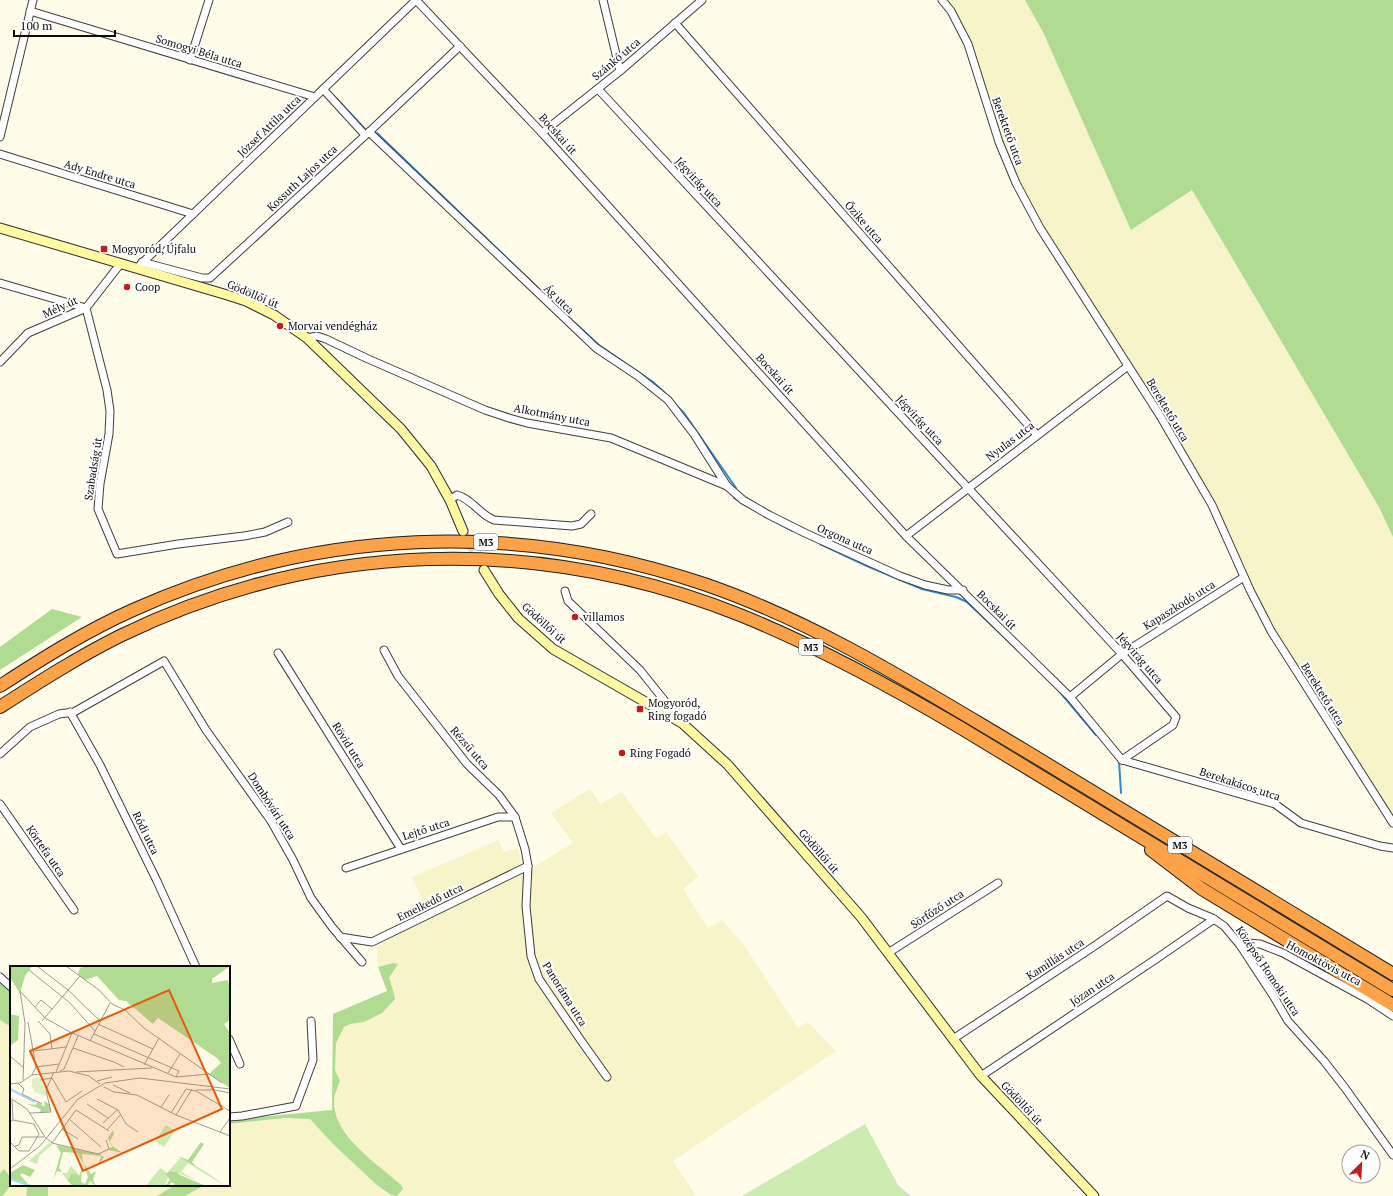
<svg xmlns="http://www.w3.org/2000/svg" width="1393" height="1196" viewBox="0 0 1393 1196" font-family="'PT Serif',serif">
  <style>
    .farmland { fill: #f6f4c8 }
    .green { fill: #ccebb1 }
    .forest { fill: #afdc90 }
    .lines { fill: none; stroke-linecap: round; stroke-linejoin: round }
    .stream { stroke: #2e8ad4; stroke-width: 2 }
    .secondary-tunnel { stroke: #dad8c8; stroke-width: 9; stroke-dasharray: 9 4.5; stroke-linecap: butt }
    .minor-casing { stroke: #3e3e3e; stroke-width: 9 }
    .secondary-casing { stroke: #2d2d2d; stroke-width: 11 }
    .motorway-casing { stroke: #1c1c1c; stroke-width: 14 }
    .minor { stroke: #fff; stroke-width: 7 }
    .secondary { stroke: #fff9a4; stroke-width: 9 }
    .motorway { stroke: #fca349; stroke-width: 12 }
    .poi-dot { fill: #c11d1d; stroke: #fff; stroke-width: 1.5 }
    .labels { text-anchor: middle; stroke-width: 4; stroke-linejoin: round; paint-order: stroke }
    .shield { fill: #fff; stroke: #545454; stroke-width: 1 }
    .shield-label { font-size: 10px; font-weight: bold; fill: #0b0b0b }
    .street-label { font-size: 11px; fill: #0b0b0b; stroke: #fff }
    .poi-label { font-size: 11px; fill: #0b0b0b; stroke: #fff; text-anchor: start }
    .inset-river { fill: none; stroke: #aad8f9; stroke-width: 2 }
    .inset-road { fill: none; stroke: #9d9c90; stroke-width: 1 }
    .view { fill: #e8590c; fill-opacity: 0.15; stroke: #e8590c; stroke-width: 2 }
    .inset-edge { fill: none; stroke: #0b0b0b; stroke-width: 2 }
  </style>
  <rect width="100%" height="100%" fill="#fffce9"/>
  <g class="farmland">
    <polygon points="945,0 1025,0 1043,32 1132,230 1192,190 1379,507 1393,537 1393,819 1274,631 1253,590 1215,505 1043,228 1019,183 1002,142 971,44"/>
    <polygon points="590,789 600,804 622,792 656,838 666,832 698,876 683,889 708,928 722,920 744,945 798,1028 808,1022 836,1051 673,1161 696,1196 397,1196 400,1194 395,1180 359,1150 337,1120 334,1101 340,1081 335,1070 336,1043 344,1027 350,1024 364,1022 393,990 388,978 393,972 387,964 378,967 376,946 431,917 412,877 499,840 503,852 518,848 524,873 573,843 551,813"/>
    <polygon points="0,1020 11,1027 11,1177 4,1169 0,1173"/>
    <polygon points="284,1118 310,1119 333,1144 378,1186 384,1192 393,1196 185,1196 205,1185 229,1185 229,1124"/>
    <polygon points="11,1184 28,1185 26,1196 3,1196"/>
    <polygon points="48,1185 175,1185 157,1196 48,1196"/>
  </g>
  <polygon class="green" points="865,1124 898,1185 911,1196 742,1196"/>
  <g class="forest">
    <polygon points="1025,0 1393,0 1393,537 1379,507 1192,190 1131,230 1043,32"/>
    <polygon points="52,609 82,617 0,670 0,647"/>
    <path d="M 393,963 L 398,964 L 389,978 L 393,990 L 395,999 L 382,1013 L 364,1022 L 350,1024 L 344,1027 L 336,1043 L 335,1070 L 340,1081 C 338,1087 334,1095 334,1102 C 334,1137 378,1164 401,1185 L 403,1189 L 397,1196 L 391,1195 L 378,1186 L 333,1144 L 310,1119 L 284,1118 L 229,1124 L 229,1120 L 332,1110 L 333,1014 L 387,991 L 378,967 Z"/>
    <polygon points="0,982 11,991 11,1027 0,1020"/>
    <path d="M 4,1169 C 15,1182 12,1183 3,1196 L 0,1196 L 0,1173 Z"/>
    <polygon points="28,1185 48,1185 48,1196 26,1196"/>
    <polygon points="175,1185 205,1185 185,1196 157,1196"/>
  </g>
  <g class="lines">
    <g class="stream">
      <polyline points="336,98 365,129"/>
      <polyline points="377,133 537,287"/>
      <polyline points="575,323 599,345 653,382 666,394"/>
      <polyline points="673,402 684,413 736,488"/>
      <polyline points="734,498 751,508"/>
      <polyline points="772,520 793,531"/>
      <polyline points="820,544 867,566 922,589 956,597 967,602 1019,651"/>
      <polyline points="1059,691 1096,735"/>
      <polyline points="1119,761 1121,793"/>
    </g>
    <polyline class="secondary-tunnel" points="463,531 481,565"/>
    <defs>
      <g id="minor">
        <polyline points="416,0 542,133 906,536 1070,697 1122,760"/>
        <polyline points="603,0 620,71"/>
        <polyline points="942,0 951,11 968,44 999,142 1016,183 1040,228 1159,414 1212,505 1250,590 1271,631 1393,823"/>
        <polyline points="30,11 315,97"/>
        <polyline points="675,23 1037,435"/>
        <polyline points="190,60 209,0"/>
        <polyline points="323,89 365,135"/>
        <polyline points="598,89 1122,654 1176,717 1173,725 1122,760"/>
        <polyline points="369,132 596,348 638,376 668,400 694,434 727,486 743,500 769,515 805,533 900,576 925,585 948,590 963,590"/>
        <polyline points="542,133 620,71 702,0"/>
        <polyline points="0,137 33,0"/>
        <polyline points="0,154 193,214"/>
        <polyline points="142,262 202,278 210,278 369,132 460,46"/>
        <polyline points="140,265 416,0"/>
        <polyline points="0,283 86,308 107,390 110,411 109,434 100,484 98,509 117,554 178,544 244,536 265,532 288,522"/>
        <polyline points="307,338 317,336 326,339 366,358 485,410 509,418 527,423 611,438 727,486"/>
        <polyline points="0,362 28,333 86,308 121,263"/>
        <path d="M 450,500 L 457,495 C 472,499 479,514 494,520 L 572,526 L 581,524 L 591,514"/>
        <polyline points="906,536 1128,366"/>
        <polyline points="565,591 568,601 640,670 680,720"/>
        <polyline points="384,650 398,676 467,764 499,795 515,817 525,849 528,866 526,906 531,956 539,979 582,1042 607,1077"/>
        <polyline points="278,653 401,849"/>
        <polyline points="1070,697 1122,654 1244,577"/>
        <polyline points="70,712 100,765 157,881 196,967"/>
        <polyline points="0,754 30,727 59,714 74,712 164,661 206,730 271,821 293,860 311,898 332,927 362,962"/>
        <polyline points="1122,760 1275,804 1301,823 1380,846 1393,848"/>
        <polyline points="0,804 74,910"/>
        <polyline points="346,868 498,817 515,817"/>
        <polyline points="340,937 372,942 528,866"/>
        <polyline points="1240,945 1248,943 1260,944 1283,953 1369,1000 1393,1016"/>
        <polyline points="888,953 998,883"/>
        <polyline points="0,977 11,987"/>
        <polyline points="229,1039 240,1064"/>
        <polyline points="953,1039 1096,945 1167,896 1188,908 1212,918 1224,926 1240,945 1274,997 1288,1021 1324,1061 1345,1088 1393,1155"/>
        <polyline points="981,1076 1156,959 1214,919"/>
        <polyline points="229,1117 242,1116 296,1106 313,1060 311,1021"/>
      </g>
      <g id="secondary">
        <polyline points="0,228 224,294 246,301 274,315 307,338 401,429 431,466 450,500 463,531"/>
        <polyline points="484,570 499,594 518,618 553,649 682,723 727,764 861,917 981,1076 1094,1196"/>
      </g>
      <g id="motorway">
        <path d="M 0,686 C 43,658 86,631 133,610 C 315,528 515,520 704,584 C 818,623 921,689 1024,750 C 1148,824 1270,900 1393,974"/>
        <path d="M 0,707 C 39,682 78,657 120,636 C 318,540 537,534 740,615 C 817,646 890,686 961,728 L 1393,990"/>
        <polyline points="1151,850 1202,889 1393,1005"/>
      </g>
    </defs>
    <use href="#minor" class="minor-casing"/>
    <use href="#secondary" class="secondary-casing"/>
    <use href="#motorway" class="motorway-casing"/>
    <use href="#minor" class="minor"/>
    <use href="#secondary" class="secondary"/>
    <use href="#motorway" class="motorway"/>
  </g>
  <g class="poi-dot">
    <rect x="100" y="245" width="8" height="8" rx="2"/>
    <circle cx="127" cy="287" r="4"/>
    <circle cx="280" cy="326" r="4"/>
    <circle cx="575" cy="617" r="4"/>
    <rect x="636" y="705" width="8" height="8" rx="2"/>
    <circle cx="622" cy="753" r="4"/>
  </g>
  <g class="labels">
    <g class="shield">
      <rect x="474" y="534" width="24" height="16" rx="3"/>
      <rect x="799" y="639" width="24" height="16" rx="3"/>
      <rect x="1168" y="837" width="24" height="16" rx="3"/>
    </g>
    <g class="shield-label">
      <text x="486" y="546">M3</text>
      <text x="811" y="651">M3</text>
      <text x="1180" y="849">M3</text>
    </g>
    <g class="street-label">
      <text transform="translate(199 51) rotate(17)" y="4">Somogyi Béla utca</text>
      <text transform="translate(616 59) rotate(-40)" y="4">Szánkó utca</text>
      <text transform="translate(269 126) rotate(-44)" y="4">József Attila utca</text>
      <text transform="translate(1008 131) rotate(70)" y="4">Berektető utca</text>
      <text transform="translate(558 134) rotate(48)" y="4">Bocskai út</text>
      <text transform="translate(100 174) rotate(17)" y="4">Ady Endre utca</text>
      <text transform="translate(302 178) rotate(-43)" y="4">Kossuth Lajos utca</text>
      <text transform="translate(699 182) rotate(47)" y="4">Jégvirág utca</text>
      <text transform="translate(864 222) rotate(49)" y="4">Őzike utca</text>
      <text transform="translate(253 294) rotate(23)" y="4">Gödöllői út</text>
      <text transform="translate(559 299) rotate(44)" y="4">Ág utca</text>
      <text transform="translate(60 307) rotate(-24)" y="4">Mély út</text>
      <text transform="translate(775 374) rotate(48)" y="4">Bocskai út</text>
      <text transform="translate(1168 410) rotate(59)" y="4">Berektető utca</text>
      <text transform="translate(552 415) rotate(11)" y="4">Alkotmány utca</text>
      <text transform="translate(920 420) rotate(47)" y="4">Jégvirág utca</text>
      <text transform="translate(1010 441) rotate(-37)" y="4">Nyulas utca</text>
      <text transform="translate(93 469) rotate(-81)" y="4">Szabadság út</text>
      <text transform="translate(845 539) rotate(24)" y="4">Orgona utca</text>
      <text transform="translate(1179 605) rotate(-32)" y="4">Kapaszkodó utca</text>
      <text transform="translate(997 610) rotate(45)" y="4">Bocskai út</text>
      <text transform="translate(544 623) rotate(42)" y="4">Gödöllői út</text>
      <text transform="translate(1140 658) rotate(49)" y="4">Jégvirág utca</text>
      <text transform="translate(1323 694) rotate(58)" y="4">Berektető utca</text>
      <text transform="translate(349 745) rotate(58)" y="4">Rövid utca</text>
      <text transform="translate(470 748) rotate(49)" y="4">Rézsű utca</text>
      <text transform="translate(1240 784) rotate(18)" y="4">Berekakácos utca</text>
      <text transform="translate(272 806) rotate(57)" y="4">Dombóvári utca</text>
      <text transform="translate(426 829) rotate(-18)" y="4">Lejtő utca</text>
      <text transform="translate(146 833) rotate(64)" y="4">Ródi utca</text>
      <text transform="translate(46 851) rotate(55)" y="4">Körtefa utca</text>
      <text transform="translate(819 851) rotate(49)" y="4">Gödöllői út</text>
      <text transform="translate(430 902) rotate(-26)" y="4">Emelkedő utca</text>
      <text transform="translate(937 909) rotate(-33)" y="4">Sörfőző utca</text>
      <text transform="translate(1055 959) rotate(-33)" y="4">Kamillás utca</text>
      <text transform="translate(1324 963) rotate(28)" y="4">Homoktövis utca</text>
      <text transform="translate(1268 971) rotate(56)" y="4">Középső Homoki utca</text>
      <text transform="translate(1092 989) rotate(-34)" y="4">Józan utca</text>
      <text transform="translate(565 994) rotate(58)" y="4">Panoráma utca</text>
      <text transform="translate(1022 1103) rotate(47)" y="4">Gödöllői út</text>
    </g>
    <g class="poi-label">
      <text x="112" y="253">Mogyoród, Újfalu</text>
      <text x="135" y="291">Coop</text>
      <text x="288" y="330">Morvai vendégház</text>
      <text x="583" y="621">villamos</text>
      <text x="648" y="707">Mogyoród,<tspan x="648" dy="13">Ring fogadó</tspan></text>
      <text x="630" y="757">Ring Fogadó</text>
    </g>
  </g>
  <g transform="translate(10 966)">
    <rect width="220" height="220" fill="#fffce9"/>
    <path d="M 156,159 L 165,165 L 154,181 L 145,175 ZM 39,177 L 43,178 L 29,190 L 27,198 L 19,195 ZM 168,190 L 198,207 L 215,220 L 178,197 L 171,206 L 189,216 L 164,205 L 160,205 L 155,220 L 136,220 L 150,202 L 147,199 L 157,207 L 170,192 ZM 60,200 L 65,204 L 66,209 L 57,214 L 52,207 L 57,207 Z" fill="#ccebb1"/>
    <path d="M 0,0 L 22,0 L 15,10 L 10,27 L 0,12 ZM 76,0 L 220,0 L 202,13 L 202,17 L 218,14 L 220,25 L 220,54 L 214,58 L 220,67 L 220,122 L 199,108 L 211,97 L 207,92 L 148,52 L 143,58 L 116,35 L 109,34 L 87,10 L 75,14 L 68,8 L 70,2 ZM 0,48 L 9,50 L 8,74 L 0,80 ZM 34,135 L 39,138 L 41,145 L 29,147 L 31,144 L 28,142 L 17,138 L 26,139 L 27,136 L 35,141 ZM 103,164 L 104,168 L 100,175 L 102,180 L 113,187 L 98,184 L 90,189 L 94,191 L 88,200 L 91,190 L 72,188 L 73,197 L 67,187 L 53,186 L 49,202 L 52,206 L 47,205 L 43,214 L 51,187 L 46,179 L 91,188 L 102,181 L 98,172 ZM 191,176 L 194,178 L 182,196 L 186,201 L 168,190 L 178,194 ZM 74,198 L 81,208 L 86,205 L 83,214 L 86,220 L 80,215 L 77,220 L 63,220 L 57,214 L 60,212 L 61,207 L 66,209 L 65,204 L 69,210 L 72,202 L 71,216 L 75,218 L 78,211 ZM 13,199 L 25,204 L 20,211 L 12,207 L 10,209 L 18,218 L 0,213 L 0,207 ZM 160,205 L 167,206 L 170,209 L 196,220 L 162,220 L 165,218 L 161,216 L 159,220 L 155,220 L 160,214 L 156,208 Z" fill="#afdc90"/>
    <path d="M 29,111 L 37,129 L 35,130 L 25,126 L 22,120 L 22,113 Z" fill="#dff1c3"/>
    <path class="inset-river" d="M 0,123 L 25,136M 0,213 L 21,220"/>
    <path class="inset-road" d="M 27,0 L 58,24 L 90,55M 56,0 L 89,24 L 102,38 L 115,44 L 134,62 L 212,117M 19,4 L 60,37 L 85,65M 10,25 L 35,52 L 60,66 L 166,111M 10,25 L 15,57 L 13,114M 25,41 L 31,34 L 42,43M 28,55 L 40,68 L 42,83M 32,55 L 70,10M 18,56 L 26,101 L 22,109M 88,58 L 143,83M 84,68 L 169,105 L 166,111M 80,75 L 100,37M 63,82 L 104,96 L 114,101M 24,85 L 56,81M 0,90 L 14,102M 134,99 L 149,72M 26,101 L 49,98M 50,105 L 54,103 L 68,70M 46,106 L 62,67M 66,106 L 142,102M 158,107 L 170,88M 166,111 L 199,108M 30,114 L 42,112 L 56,136 L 72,125M 87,115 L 102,111M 8,117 L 14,123 L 12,128 L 32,138M 0,118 L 10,117 L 22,109 L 59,105 L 79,110 L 90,118M 103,119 L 120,127M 94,121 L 104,126 L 127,129 L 166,149 L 220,170M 200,123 L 220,127M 186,124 L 201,124M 0,132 L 17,143 L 35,171 L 42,177 L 88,188 L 99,183 L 96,174M 87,133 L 108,144 L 116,158 L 128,166M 2,134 L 3,154M 77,138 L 98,152M 151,141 L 159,129M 20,147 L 41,146 L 36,124 L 44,106M 161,147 L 176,123 L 186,125 L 220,145M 166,149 L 182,123M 59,153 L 91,181M 0,156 L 3,154 L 24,158 L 29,168 L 19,185 L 9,185 L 0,176M 93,157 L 107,144M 52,163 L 68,173M 97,164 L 111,148M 210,166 L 220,152M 42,177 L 66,144 L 99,165M 5,180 L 9,179 L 12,171 L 34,171M 0,203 L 30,180 L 68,133 L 95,117 L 130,112 L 220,123"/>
    <path class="view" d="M 159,24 L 212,143 L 73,205 L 20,85 Z"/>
    <rect width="220" height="220" class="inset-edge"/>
  </g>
  <g transform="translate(1361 1164) rotate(24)"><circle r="19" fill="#ffffff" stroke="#9d9d9d"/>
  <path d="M0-3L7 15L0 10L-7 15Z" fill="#c11d1d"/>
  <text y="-6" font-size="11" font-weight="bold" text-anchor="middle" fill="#0b0b0b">N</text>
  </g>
  <path d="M14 30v6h101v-6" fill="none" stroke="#0b0b0b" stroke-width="2"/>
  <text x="20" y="30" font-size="12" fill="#0b0b0b" stroke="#ffffff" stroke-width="3" paint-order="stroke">100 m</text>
</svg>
